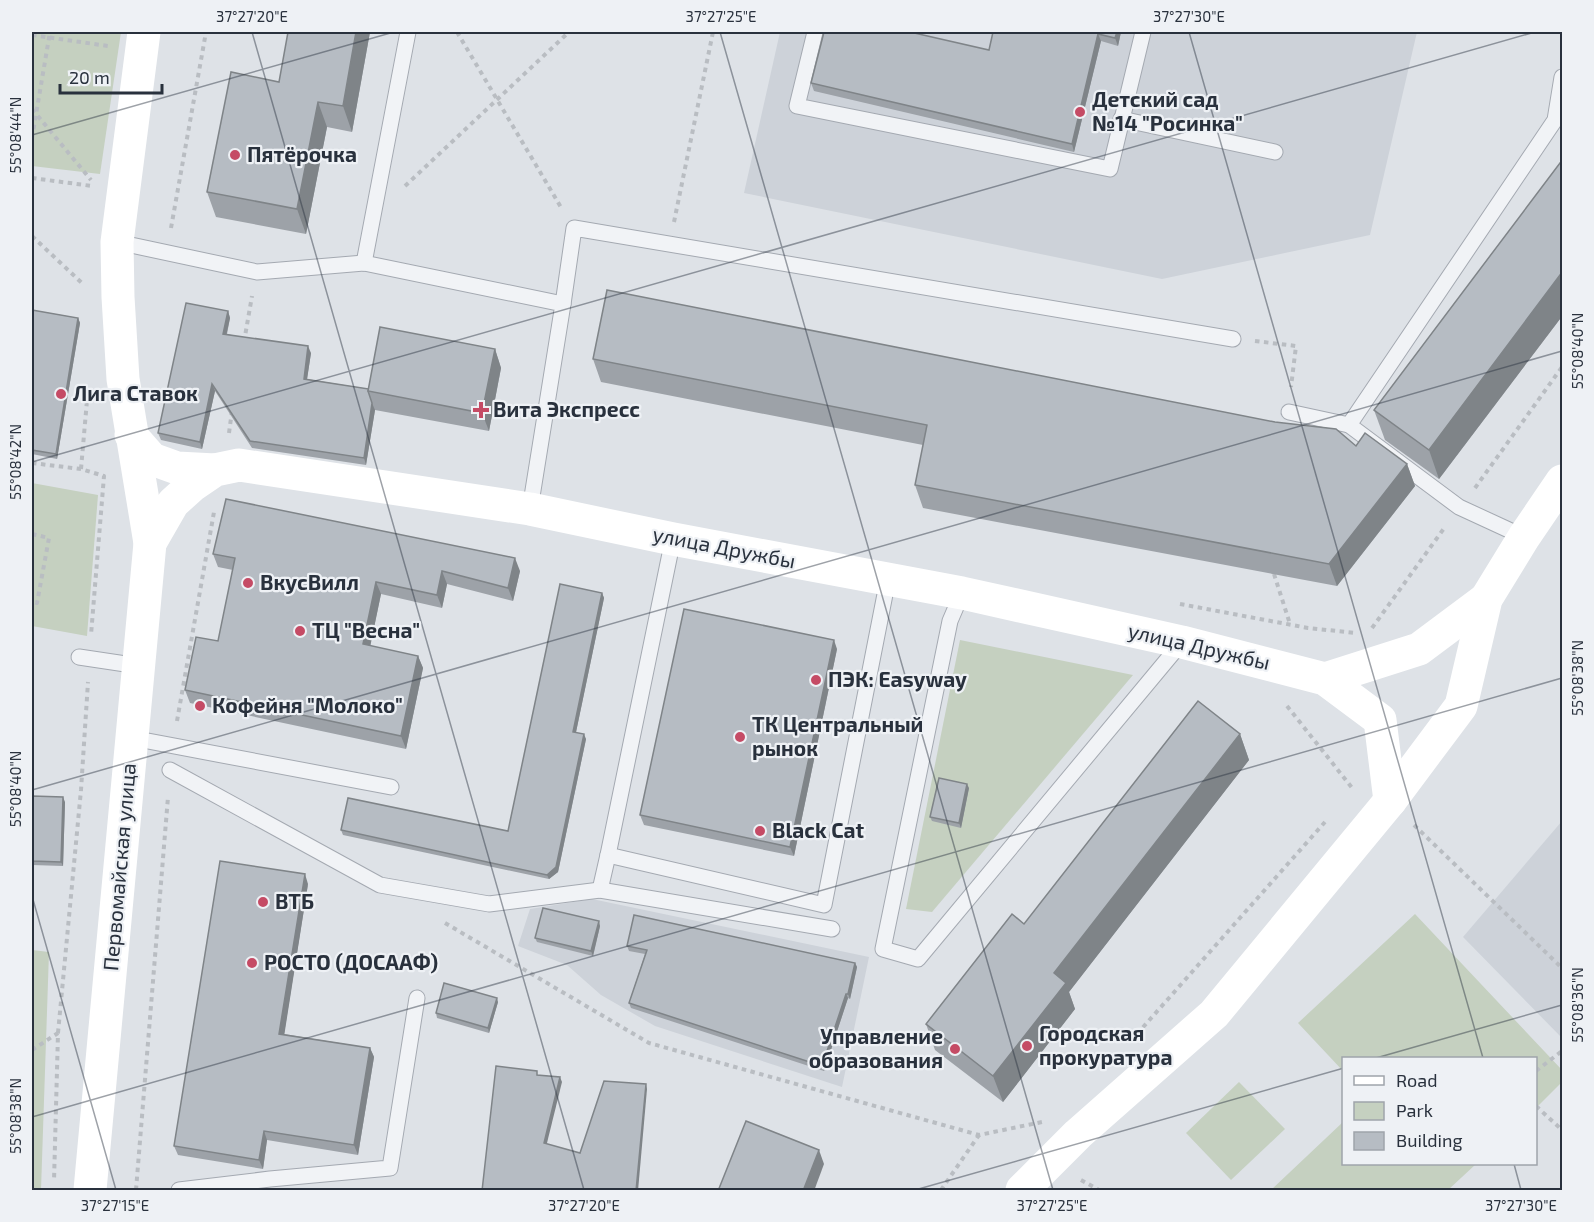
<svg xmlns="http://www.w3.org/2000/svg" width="1594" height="1222" viewBox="0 0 1594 1222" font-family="'Exo 2',sans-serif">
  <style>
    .built { fill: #cdd2d9 }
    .green { fill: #c5d0c0 }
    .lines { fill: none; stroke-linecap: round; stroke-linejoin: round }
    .lane-casing { stroke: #a4a9b1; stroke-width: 17 }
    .path { stroke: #b9bdc2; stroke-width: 4; stroke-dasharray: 4.5 4.5; stroke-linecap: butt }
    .lane { stroke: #f1f3f6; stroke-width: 15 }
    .secondary { stroke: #fff; stroke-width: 33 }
    .wall { fill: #9da2a8 }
    .shaded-wall { fill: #7f8488 }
    .building { fill: #b6bcc3; stroke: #7f8488; stroke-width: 1.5 }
    .ticks { fill: none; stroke: #29313d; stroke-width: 1.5; stroke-opacity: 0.45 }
    .poi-dot { fill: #c54b65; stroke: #eef1f5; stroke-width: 2 }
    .labels { text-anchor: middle; stroke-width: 4.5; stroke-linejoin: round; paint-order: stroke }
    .poi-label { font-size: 21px; font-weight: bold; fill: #29313d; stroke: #eef1f5; text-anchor: start }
    .street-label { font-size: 21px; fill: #29313d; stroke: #eef1f5 }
    .neatline { fill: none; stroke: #29313d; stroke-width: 2 }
    .ticks-label { font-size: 15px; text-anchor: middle; fill: #29313d }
  </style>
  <rect width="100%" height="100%" fill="#dee2e7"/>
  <g class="built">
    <polygon points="780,32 1417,32 1370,235 1162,279 744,193"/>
    <polygon points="1562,821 1562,1038 1463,937"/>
    <polygon points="592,899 869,957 842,1087 655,1026 601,995 567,965 518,946 530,909"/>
  </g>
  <g class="green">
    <polygon points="32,32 121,32 100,174 32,166"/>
    <polygon points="32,483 98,495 87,636 32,626"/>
    <polygon points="960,640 1133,675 932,912 906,909"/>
    <polygon points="1415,914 1562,1070 1562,1082 1536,1108 1536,1058 1344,1058 1343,1071 1298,1023"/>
    <polygon points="32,950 49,952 41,1190 32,1190"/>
    <polygon points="1239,1082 1285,1129 1231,1180 1186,1133"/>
    <polygon points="1343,1122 1344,1164 1476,1164 1448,1190 1271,1190"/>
  </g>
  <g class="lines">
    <defs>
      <g id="lane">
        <polyline points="815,32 797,106 1110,169 1143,32"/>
        <polyline points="1121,119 1275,152"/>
        <polyline points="117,242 257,272 364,263 563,304 530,509"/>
        <polyline points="364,263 408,32"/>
        <polyline points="563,304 574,228 1233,339"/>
        <polyline points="1289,412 1349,425"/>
        <polyline points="1524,537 1459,507 1349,425 1555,120 1562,77"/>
        <polyline points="673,539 608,855 824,905 888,579"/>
        <polyline points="962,593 950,621 883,949 918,959 1182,642"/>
        <polyline points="79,657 139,666"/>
        <polyline points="132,738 391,787"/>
        <polyline points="170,770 380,885 489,904 600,890 832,929"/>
        <polyline points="600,890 608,855"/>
        <polyline points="179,1190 270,1179 390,1168 417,998"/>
      </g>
    </defs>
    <use href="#lane" class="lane-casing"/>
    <g class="path">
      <polyline points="457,32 562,209"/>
      <polyline points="32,35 108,46"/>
      <polyline points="32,109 91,180"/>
      <polyline points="32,138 50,32"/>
      <polyline points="32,178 92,186"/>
      <polyline points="405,186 569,32"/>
      <polyline points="674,222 713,32"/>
      <polyline points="171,228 206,32"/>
      <polyline points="32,236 84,285"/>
      <polyline points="1255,341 1296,346 1291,387"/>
      <polyline points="244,342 252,296"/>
      <polyline points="229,433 232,411"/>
      <polyline points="32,463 81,469 104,476 91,635"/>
      <polyline points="81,469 88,389"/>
      <polyline points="1475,488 1562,367"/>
      <polyline points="32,534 49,538 37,603 32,602"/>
      <polyline points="1274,574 1290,624"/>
      <polyline points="1180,604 1308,628 1356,633"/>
      <polyline points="1372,628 1445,527"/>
      <polyline points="1287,706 1353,789"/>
      <polyline points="177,721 214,512"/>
      <polyline points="1414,825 1562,968"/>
      <polyline points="445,923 649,1043 979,1135 1042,1122"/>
      <polyline points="58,1033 81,790 88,682"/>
      <polyline points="1137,1034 1325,822"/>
      <polyline points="32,1050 58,1033 54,1181"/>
      <polyline points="1536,1071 1562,1051"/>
      <polyline points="1536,1106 1562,1130"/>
      <polyline points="1081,1180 1099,1190"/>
      <polyline points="136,1190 168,797"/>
      <polyline points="941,1190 979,1135"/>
    </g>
    <use href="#lane" class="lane"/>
    <g class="secondary">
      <polyline points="131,435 152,459 177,468 215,470"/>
      <polyline points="150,543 173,503 193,485 215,470 239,465 530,509 673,539 962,593 1182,642 1325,679 1380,720 1390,801"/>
      <polyline points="1325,679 1419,649 1486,599"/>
      <polyline points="90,1190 150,543 123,379 118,297 117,242 144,32"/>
      <polyline points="1022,1190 1078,1134 1214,1014 1390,801 1461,706 1486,599 1524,537 1562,481"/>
    </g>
  </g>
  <g class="wall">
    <polygon points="370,32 352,132 327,127 306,234 216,217 207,192 279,82"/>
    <polygon points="993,32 1121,32 1118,46 1101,41 1074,152 814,91 811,83 989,50"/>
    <polygon points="1563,159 1563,315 1439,479 1385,440 1374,410"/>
    <polygon points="32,310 78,318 80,323 57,459 32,454"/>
    <polygon points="228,311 230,318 227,334 311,353 307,379 369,389 495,349 501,368 489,431 375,410 366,465 252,448 215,391 202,449 161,440 158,433"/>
    <polygon points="593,359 1356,446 1407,464 1415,486 1337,586 923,508 915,485 923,445 601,382"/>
    <polygon points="213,554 520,571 513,601 447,584 442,608 381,594 370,646 418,656 423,668 406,749 190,703 185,690 218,641 233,570 218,567"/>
    <polygon points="602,593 604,598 576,732 586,739 558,872 549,879 343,835 341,830 508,831"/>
    <polygon points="837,649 794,856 644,825 640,815"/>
    <polygon points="1240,734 1249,760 1069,992 1075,1009 1003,1102 935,1050 926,1024 1024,924"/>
    <polygon points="969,788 961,828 932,821 930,817"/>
    <polygon points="65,802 63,866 32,865 32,813"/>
    <polygon points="308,884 284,1034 370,1048 374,1057 358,1155 267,1140 263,1169 178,1155 174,1146"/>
    <polygon points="600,926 593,956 537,942 535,938"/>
    <polygon points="627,946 855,963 857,967 850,999 848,998 824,1071 631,1008 629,1003 645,954 629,951"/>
    <polygon points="498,1002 489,1033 437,1018 436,1013"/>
  </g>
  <g class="shaded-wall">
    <polygon points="356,32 370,32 352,132 343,106"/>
    <polygon points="1117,32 1121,32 1118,46 1115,38"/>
    <polygon points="1098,34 1101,41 1074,152 1072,144"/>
    <polygon points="318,102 327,127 306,234 297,209"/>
    <polygon points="1563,271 1563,315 1439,479 1429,450"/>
    <polygon points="228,311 230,318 225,341 223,334"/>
    <polygon points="78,318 80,323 57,459 56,454"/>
    <polygon points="308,346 311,353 306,386 304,379"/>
    <polygon points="495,349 501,368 489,431 482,413"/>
    <polygon points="212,384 215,391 202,449 200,442"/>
    <polygon points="372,403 375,410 366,465 364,458"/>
    <polygon points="1407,464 1415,486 1337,586 1329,564"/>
    <polygon points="515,558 520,571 513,601 508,588"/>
    <polygon points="442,571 447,584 442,608 437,595"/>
    <polygon points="376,582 381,594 368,657 363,644"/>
    <polygon points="602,593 604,598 575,737 573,732"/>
    <polygon points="834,640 837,649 794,856 790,847"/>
    <polygon points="418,656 423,668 406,749 401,736"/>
    <polygon points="584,734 586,739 558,872 549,879 547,875"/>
    <polygon points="1240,734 1249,760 1069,992 1075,1009 1003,1102 993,1076 1054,973"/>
    <polygon points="967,784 969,788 961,828 959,823"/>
    <polygon points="63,797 65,802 63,866 61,862"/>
    <polygon points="305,874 308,884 283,1043 279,1034"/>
    <polygon points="599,921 600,926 593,956 591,951"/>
    <polygon points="855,963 857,967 850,999 848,994"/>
    <polygon points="846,994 848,998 824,1071 822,1066"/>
    <polygon points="497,998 498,1002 489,1033 488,1028"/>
    <polygon points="370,1048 374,1057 358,1155 354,1145"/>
    <polygon points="560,1077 562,1082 546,1147 544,1143"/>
    <polygon points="646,1084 647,1089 638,1191 636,1191"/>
    <polygon points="264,1131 267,1140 263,1169 259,1160"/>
    <polygon points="819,1150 824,1164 814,1191 803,1191"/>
  </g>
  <g class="building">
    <polygon points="288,32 356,32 343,106 318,102 297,209 207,192 231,72 279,82"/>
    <polygon points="824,32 910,32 989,50 993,32 1117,32 1115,38 1098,34 1072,144 811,83"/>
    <polygon points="1563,159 1563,271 1429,450 1374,410"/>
    <polygon points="607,290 1275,422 1336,429 1356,446 1365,433 1407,464 1329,564 915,485 927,425 593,359"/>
    <polygon points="186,303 228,311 223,334 308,346 304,379 369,389 368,391 372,403 364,458 250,441 212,384 200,442 158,433"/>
    <polygon points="32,310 78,318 56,454 32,450"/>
    <polygon points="380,327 495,349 482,413 368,391"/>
    <polygon points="226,499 515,558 508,588 442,571 437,595 376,582 363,644 418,656 401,736 185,690 196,637 218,641 235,558 213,554"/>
    <polygon points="560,584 602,593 573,732 584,734 556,867 547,875 341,830 348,798 508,831"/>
    <polygon points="684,609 834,640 790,847 640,815"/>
    <polygon points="1198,701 1240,734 1054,973 1066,983 993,1076 926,1024 1012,914 1024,924"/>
    <polygon points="939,778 967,784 959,823 930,817"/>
    <polygon points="32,796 63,797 61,862 32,861"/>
    <polygon points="220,861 305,874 279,1034 370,1048 354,1145 264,1131 259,1160 174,1146"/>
    <polygon points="543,908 599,921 591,951 535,938"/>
    <polygon points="634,915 855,963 848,994 846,994 822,1066 629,1003 647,950 627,946"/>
    <polygon points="444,983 497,998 488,1028 436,1013"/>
    <polygon points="496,1066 537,1071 537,1075 560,1077 544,1143 580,1153 604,1081 646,1084 636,1191 482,1191"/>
    <polygon points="746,1121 819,1150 803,1191 718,1191"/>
  </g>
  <path class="ticks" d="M 252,32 L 584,1190M 720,32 L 1053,1190M 1189,32 L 1483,1058M 32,135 L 394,32M 32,462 L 1535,32M 32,790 L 1562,351M 32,896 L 116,1190M 1376,1058 L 1562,1005M 32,1117 L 1562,678M 1514,1164 L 1521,1190M 915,1190 L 1344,1068"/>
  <g class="poi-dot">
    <circle cx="1080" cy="112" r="6"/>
    <circle cx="235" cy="155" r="6"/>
    <circle cx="61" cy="394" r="6"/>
    <path d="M478 401h6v6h6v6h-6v6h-6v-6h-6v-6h6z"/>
    <circle cx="248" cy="583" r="6"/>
    <circle cx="300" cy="631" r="6"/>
    <circle cx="816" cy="680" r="6"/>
    <circle cx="200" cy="706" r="6"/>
    <circle cx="740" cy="737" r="6"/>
    <circle cx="760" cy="831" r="6"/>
    <circle cx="263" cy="902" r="6"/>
    <circle cx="252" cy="963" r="6"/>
    <circle cx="1027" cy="1046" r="6"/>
    <circle cx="955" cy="1049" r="6"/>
  </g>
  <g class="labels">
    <g class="poi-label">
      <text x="1092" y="107">Детский сад<tspan x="1092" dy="24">№14 "Росинка"</tspan></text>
      <text x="247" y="162">Пятёрочка</text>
      <text x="73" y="401">Лига Ставок</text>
      <text x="493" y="417">Вита Экспресс</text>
      <text x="260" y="590">ВкусВилл</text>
      <text x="312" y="638">ТЦ "Весна"</text>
      <text x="828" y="687">ПЭК: Easyway</text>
      <text x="212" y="713">Кофейня "Молоко"</text>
      <text x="752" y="732">ТК Центральный<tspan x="752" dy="24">рынок</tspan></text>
      <text x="772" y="838">Black Cat</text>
      <text x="275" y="909">ВТБ</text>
      <text x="264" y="970">РОСТО (ДОСААФ)</text>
      <text x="1039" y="1041">Городская<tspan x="1039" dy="24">прокуратура</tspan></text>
      <text x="943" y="1044" text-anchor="end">Управление<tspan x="943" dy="24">образования</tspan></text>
    </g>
    <g class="street-label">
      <text transform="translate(724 548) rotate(11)" y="7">улица Дружбы</text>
      <text transform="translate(1199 647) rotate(13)" y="7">улица Дружбы</text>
      <text transform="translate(120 867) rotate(-85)" y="7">Первомайская улица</text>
    </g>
  </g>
  <rect width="1594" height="1222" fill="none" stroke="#eef1f5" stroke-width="66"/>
  <rect x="1342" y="1057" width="195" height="108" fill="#eef1f5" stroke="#9fa4ab" stroke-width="1.5"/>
  <rect x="1354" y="1076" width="30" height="9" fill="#ffffff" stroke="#9fa4ab" stroke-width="1.5"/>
  <text x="1396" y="1087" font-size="18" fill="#29313d">Road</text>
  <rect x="1354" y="1102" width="30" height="18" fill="#c5d0c0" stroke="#9fa4ab" stroke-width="1.5"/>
  <text x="1396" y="1117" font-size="18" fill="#29313d">Park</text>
  <rect x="1354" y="1132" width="30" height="18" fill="#b6bcc3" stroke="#9fa4ab" stroke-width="1.5"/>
  <text x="1396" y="1147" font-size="18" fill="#29313d">Building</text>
  <path d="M60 84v9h102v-9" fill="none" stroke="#29313d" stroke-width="3"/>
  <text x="69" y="84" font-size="18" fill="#29313d" stroke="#eef1f5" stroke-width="4.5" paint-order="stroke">20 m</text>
  <rect x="33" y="33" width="1528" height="1156" class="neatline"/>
  <g class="ticks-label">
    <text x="252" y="22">37°27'20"E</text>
    <text x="721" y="22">37°27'25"E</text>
    <text x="1189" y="22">37°27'30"E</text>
    <text transform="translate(16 135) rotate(-90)" y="5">55°08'44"N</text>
    <text transform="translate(1578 351) rotate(-90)" y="5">55°08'40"N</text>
    <text transform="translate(16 462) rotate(-90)" y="5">55°08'42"N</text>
    <text transform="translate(1578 678) rotate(-90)" y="5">55°08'38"N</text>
    <text transform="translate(16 789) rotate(-90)" y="5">55°08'40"N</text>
    <text transform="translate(1578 1005) rotate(-90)" y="5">55°08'36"N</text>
    <text transform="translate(16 1116) rotate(-90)" y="5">55°08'38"N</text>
    <text x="115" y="1211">37°27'15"E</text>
    <text x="584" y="1211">37°27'20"E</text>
    <text x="1052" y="1211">37°27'25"E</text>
    <text x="1521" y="1211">37°27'30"E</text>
  </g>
</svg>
